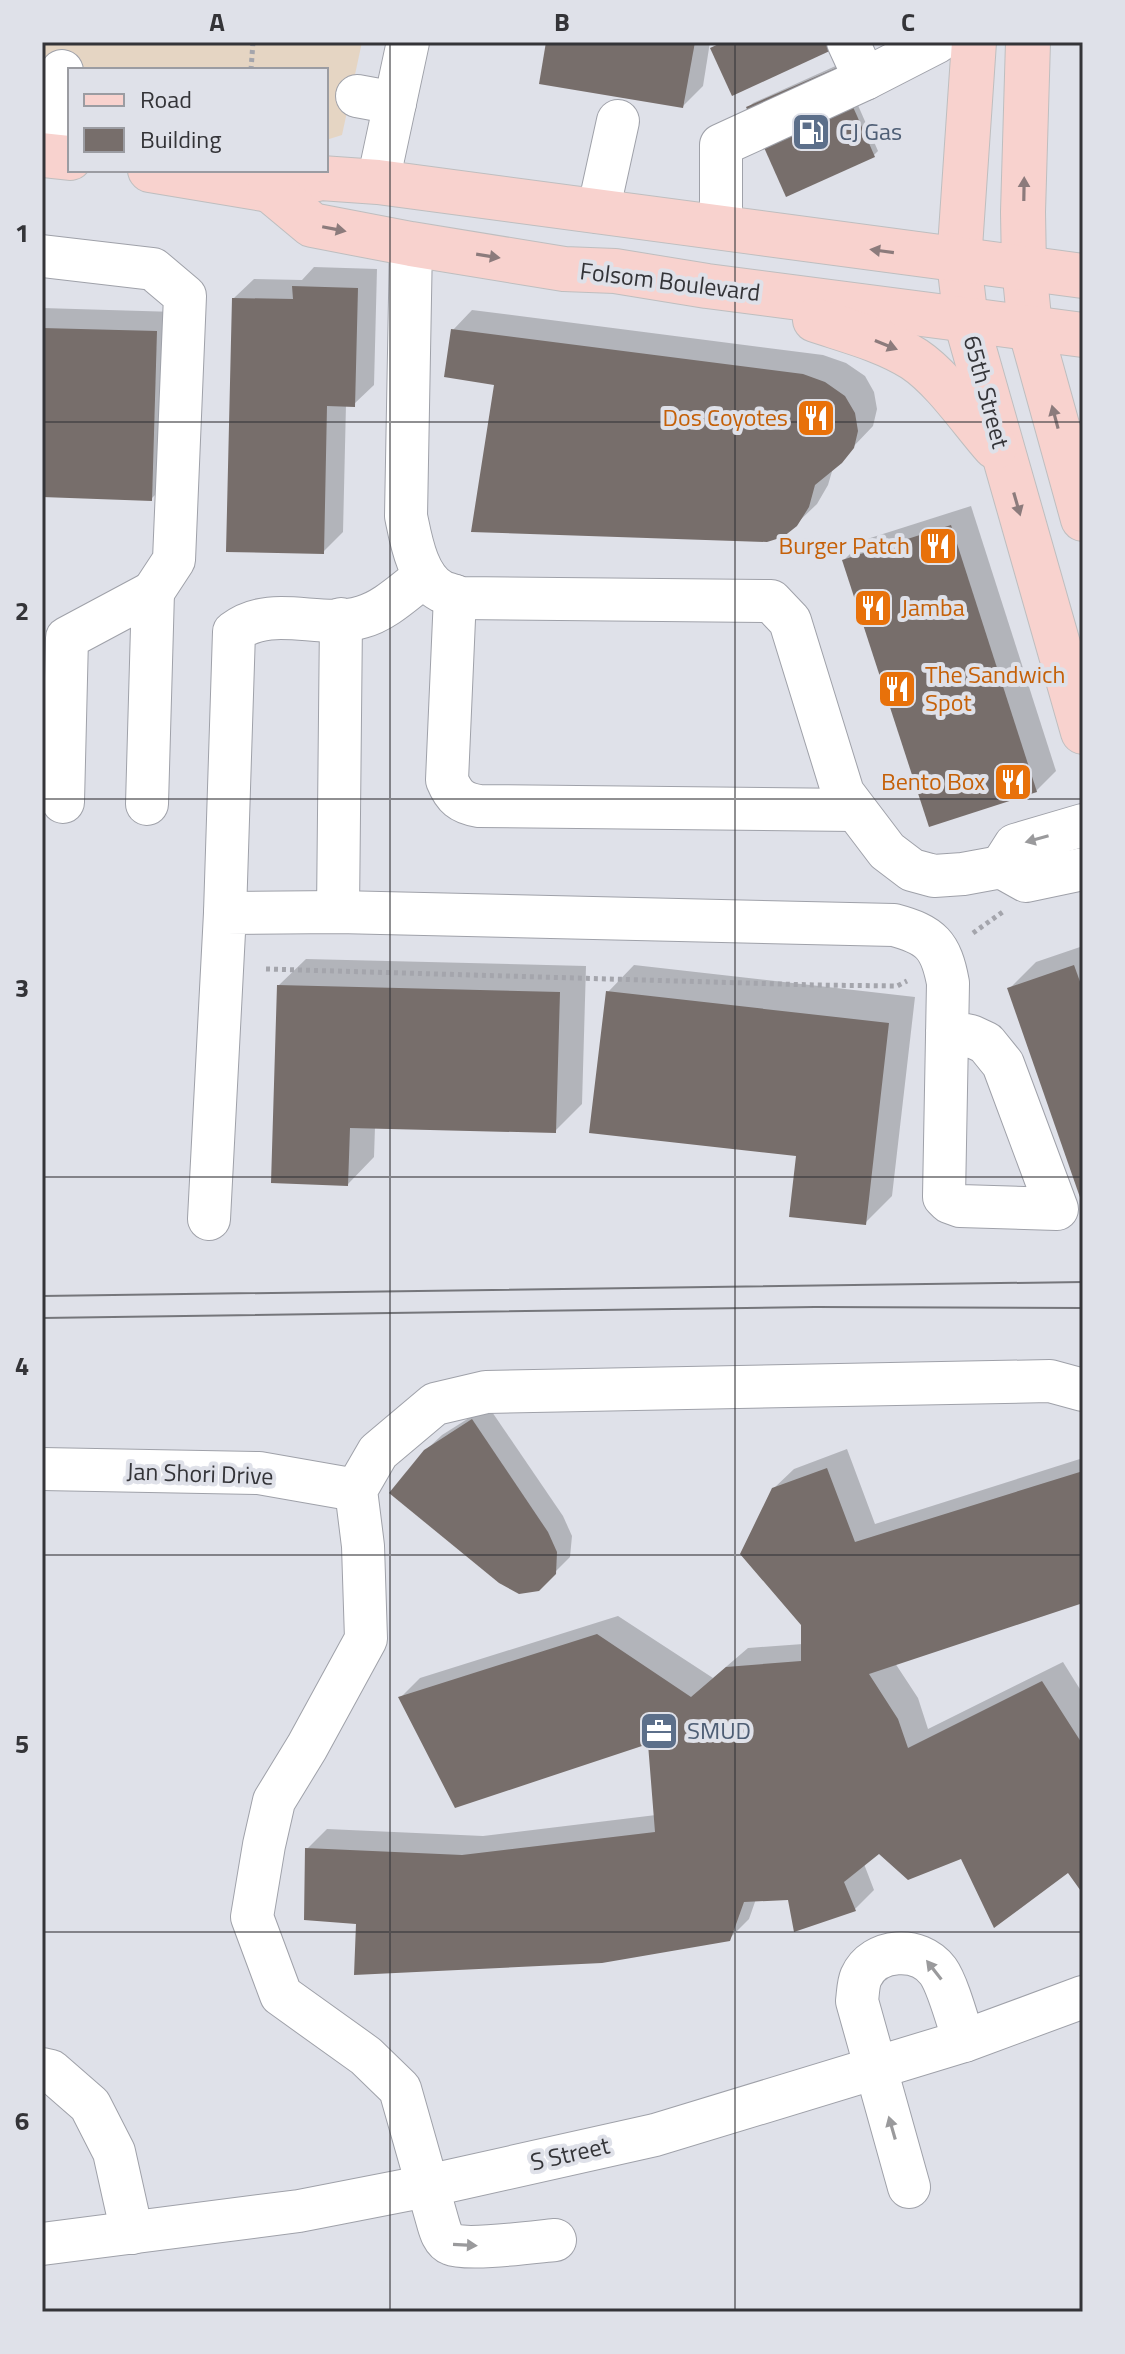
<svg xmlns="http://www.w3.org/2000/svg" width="1125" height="2354" viewBox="0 0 1125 2354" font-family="'Titillium Web',sans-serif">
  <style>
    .commercial { fill: #e5d5c3 }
    .shadow { fill: #0003 }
    .building { fill: #776e6b }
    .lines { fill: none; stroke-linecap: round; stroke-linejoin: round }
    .minor-casing { stroke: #9fa1a9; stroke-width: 44 }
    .major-casing { stroke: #bebebf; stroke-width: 46 }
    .path { stroke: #a4a5ac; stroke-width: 5; stroke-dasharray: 4 4; stroke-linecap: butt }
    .minor { stroke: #fff; stroke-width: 42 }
    .major { stroke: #f8d2ce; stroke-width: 44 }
    .tram { stroke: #75767b; stroke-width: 2 }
    .oneway { fill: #8c7b7c }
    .oneway2 { fill: #9a9a9c }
    .grid { fill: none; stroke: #343438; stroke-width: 2; stroke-opacity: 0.55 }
    .labels { text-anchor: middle; stroke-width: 8; stroke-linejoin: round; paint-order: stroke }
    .service-label { font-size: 24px; fill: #4e5e75; stroke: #dfe1e9; text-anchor: start }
    .street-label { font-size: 24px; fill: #343438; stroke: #dfe1e9 }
    .food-label { font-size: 24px; fill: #c56008; stroke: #dfe1e9; text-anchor: end }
    .neatline { fill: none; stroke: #343438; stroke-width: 3 }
    .grid-label { font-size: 26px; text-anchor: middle; font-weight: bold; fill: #343438 }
  </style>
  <rect width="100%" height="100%" fill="#dfe1e9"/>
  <polygon class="commercial" points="42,42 362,42 342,135 326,140 326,70 70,70 42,104"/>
  <g class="shadow">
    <polygon points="548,42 710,42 703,86 683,106"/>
    <polygon points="840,64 878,151 874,155 749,107 753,103"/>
    <polygon points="314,267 377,269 374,385 354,404 346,404 343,532 323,552 234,298 254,279 302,280"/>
    <polygon points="42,308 176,312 171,479 151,499 42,495"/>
    <polygon points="472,310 823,355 846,363 865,376 874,392 877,409 873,426 833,468 828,485 817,504 796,524 496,383 453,330"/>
    <polygon points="971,506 1056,771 1036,791 844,560 864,540"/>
    <polygon points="1083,946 1083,1202 1009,989 1036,962"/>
    <polygon points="306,959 586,966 582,1104 555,1131 375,1127 374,1157 348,1184 279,985"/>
    <polygon points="634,965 915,997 892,1196 865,1223 798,1154 608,992"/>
    <polygon points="488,1406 563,1516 572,1536 570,1557 538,1589 425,1451 442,1435"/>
    <polygon points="847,1449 875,1524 1083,1458 1083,1601 895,1663 918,1698 928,1729 1063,1662 1083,1694 1083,1890 1069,1870 962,1857 879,1852 864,1864 874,1890 854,1910 790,1898 756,1899 749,1919 729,1939 358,1922 307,1849 327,1829 483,1836 656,1815 650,1741 400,1698 420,1678 618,1616 713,1678 748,1648 803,1644 803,1625 773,1489 794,1469"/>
  </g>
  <g class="building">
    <polygon points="546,42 695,42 683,108 539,84"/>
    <polygon points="723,42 830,42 834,49 732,96 710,48"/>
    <polygon points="836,68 875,157 786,197 746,107"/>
    <polygon points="292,286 358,288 355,407 327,406 324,554 226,552 232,298 293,299"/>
    <polygon points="42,328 157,331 152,501 42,497"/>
    <polygon points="451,329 803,374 825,382 845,396 855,413 858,431 854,448 842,463 815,485 809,507 797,526 783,537 767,542 471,532 494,385 444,377"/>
    <polygon points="951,525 1037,792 929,827 842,560"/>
    <polygon points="1074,965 1083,990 1083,1206 1007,988"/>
    <polygon points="277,985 560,992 556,1133 350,1128 348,1186 271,1183"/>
    <polygon points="606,991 889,1023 866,1225 789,1217 796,1156 589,1133"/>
    <polygon points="472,1419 548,1532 557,1552 556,1574 539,1591 519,1594 499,1583 389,1493 424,1450"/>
    <polygon points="827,1468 855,1542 1083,1471 1083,1603 869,1674 898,1719 908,1748 1042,1681 1083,1745 1083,1894 1068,1873 994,1928 961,1859 908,1880 879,1854 844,1882 856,1911 794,1932 788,1900 744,1902 730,1941 602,1963 354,1975 356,1924 304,1920 305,1848 462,1855 655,1832 648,1744 455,1808 398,1697 597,1634 691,1697 726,1667 801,1661 801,1625 740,1554 772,1488"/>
  </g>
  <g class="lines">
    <defs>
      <g id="minor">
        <polyline points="848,42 865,79"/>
        <polyline points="357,96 395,103"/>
        <polyline points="51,156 62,71"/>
        <polyline points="378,182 408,42"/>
        <polyline points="598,212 618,121"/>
        <polyline points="721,228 721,145 865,79 937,42"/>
        <path d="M 411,244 L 406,516 C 411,540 417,578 441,591 C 447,594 454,595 460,598 L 771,601 L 790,621 L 843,793 L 887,851 L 912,870 L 934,876 L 963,874 L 1001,867 L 1026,881 L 1083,869"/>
        <polyline points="42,256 153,269 185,296 174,560 153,592"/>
        <path d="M 455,596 L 447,780 C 454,797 461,803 479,806 L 855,810"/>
        <polyline points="63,802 67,638 153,592 147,804"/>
        <polyline points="1001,867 1015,845 1083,825"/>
        <polyline points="338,912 341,619"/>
        <path d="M 225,913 L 234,632 C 272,603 320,630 362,617 C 385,611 406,590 425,576"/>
        <path d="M 209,1219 L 225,913 L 338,912 L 894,925 C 931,935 941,945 948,983 L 944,1197 L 949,1202 L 960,1206 L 1057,1209 L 1003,1064 L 986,1043 L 971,1036 L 947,1031"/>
        <polyline points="42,1469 259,1473 356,1490"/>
        <polyline points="42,2069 51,2071 90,2105 114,2152 132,2233"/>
        <path d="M 909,2187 L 857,2001 C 858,1994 858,1984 861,1977 C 874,1948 919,1945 938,1971 C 948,1985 958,2023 964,2041"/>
        <path d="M 555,2240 C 534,2242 467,2251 451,2244 C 443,2241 440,2230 438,2223 L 400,2089 L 366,2056 L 281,1995 L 252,1917 L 264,1845 L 274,1801 L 307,1747 L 366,1639 L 363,1546 L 356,1490 L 378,1452 L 435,1404 L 486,1392 L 1050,1381 L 1083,1390"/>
        <polyline points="42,2244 299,2211 427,2186 655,2135 964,2041 1083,1997"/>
      </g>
      <g id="major">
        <polyline points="974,42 959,262 966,321 1083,732"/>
        <polyline points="1028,42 1023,212 1024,267 1030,328 1083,519"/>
        <polyline points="42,155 70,158"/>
        <polyline points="150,170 270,190 321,178 378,182 1083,276"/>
        <polyline points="270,190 312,225 411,244 564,269 615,271 707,286 1083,335"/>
        <path d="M 815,320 C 848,331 884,340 914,359 C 944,379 971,420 995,447"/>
      </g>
    </defs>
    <use href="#minor" class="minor-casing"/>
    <use href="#major" class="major-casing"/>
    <g class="path">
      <polyline points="251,70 253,42"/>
      <polyline points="973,933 1004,911"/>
      <polyline points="266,969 815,985 897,986 907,981"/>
    </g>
    <use href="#minor" class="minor"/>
    <use href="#major" class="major"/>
    <g class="tram">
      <polyline points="42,1296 1083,1282"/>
      <polyline points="42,1318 815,1307 1083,1308"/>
    </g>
  </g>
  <defs><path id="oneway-solid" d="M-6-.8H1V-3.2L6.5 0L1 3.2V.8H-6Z" transform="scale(2)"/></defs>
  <g class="oneway">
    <use href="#oneway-solid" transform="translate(1024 189) rotate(-89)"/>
    <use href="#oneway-solid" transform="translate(334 229) rotate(11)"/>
    <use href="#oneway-solid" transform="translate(882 251) rotate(-172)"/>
    <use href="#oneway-solid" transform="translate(488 256) rotate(9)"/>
    <use href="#oneway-solid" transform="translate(886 345) rotate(22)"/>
    <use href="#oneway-solid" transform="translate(1055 417) rotate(-105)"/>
    <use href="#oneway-solid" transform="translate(1017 504) rotate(74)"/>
  </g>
  <g class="oneway2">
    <use href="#oneway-solid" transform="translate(1037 839) rotate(164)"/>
    <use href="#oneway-solid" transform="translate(934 1970) rotate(-128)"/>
    <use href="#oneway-solid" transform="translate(892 2128) rotate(-106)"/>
    <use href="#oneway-solid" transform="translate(465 2245) rotate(3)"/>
  </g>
  <path class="grid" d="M 390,42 L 390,2312M 735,42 L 735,2312M 42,422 L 1083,422M 42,799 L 1083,799M 42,1177 L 1083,1177M 42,1555 L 1083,1555M 42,1932 L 1083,1932"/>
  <defs>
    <symbol id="fuel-square" viewBox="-11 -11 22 22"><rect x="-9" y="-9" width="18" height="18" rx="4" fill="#5c6f8a" stroke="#dfe1e9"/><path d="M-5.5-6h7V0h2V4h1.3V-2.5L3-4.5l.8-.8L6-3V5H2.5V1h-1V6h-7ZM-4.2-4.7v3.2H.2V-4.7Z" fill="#fff"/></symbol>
    <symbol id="restaurant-square" viewBox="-11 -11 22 22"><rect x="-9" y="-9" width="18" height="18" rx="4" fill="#e8710a" stroke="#dfe1e9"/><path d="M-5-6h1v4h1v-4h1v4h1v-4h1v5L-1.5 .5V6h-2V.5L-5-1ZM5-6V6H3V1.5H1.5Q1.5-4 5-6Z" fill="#fff"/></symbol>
    <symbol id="office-square" viewBox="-11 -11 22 22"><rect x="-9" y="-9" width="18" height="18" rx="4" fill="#5c6f8a" stroke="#dfe1e9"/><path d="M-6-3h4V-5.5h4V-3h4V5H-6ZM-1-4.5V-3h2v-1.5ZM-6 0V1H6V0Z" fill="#fff"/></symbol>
  </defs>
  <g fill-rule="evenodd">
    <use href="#fuel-square" x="789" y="110" width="44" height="44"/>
    <use href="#restaurant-square" x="794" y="396" width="44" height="44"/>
    <use href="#restaurant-square" x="916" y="524" width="44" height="44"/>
    <use href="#restaurant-square" x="851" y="586" width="44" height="44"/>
    <use href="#restaurant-square" x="875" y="667" width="44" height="44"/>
    <use href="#restaurant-square" x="991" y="760" width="44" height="44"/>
    <use href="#office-square" x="637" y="1709" width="44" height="44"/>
  </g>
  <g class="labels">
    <g class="service-label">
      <text x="839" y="140">CJ Gas</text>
      <text x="687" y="1739">SMUD</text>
    </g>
    <g class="street-label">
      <text transform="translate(670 282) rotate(7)" y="8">Folsom Boulevard</text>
      <text transform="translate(986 392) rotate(75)" y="8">65th Street</text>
      <text transform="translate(200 1474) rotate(2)" y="8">Jan Shori Drive</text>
      <text transform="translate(570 2154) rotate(-13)" y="8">S Street</text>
    </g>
    <g class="food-label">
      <text x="788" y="426">Dos Coyotes</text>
      <text x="910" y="554">Burger Patch</text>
      <text x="901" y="616" text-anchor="start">Jamba</text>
      <text x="925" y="683" text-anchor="start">The Sandwich<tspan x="925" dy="28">Spot</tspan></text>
      <text x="985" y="790">Bento Box</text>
    </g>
  </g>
  <rect width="1125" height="2354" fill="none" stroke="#dfe1e9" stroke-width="88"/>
  <rect x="68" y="68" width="260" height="104" fill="#dfe1e9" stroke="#9b9ca2" stroke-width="2"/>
  <rect x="84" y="94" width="40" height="12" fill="#f8d2ce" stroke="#9b9ca2" stroke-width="2"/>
  <text x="140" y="108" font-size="24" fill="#343438">Road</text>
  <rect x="84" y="128" width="40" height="24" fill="#776e6b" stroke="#9b9ca2" stroke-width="2"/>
  <text x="140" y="148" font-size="24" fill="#343438">Building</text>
  <rect x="44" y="44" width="1037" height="2266" class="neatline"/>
  <g class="grid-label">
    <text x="217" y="31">A</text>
    <text x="562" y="31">B</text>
    <text x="908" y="31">C</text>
    <text x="22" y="242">1</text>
    <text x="22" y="620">2</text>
    <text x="22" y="997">3</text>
    <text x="22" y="1375">4</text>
    <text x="22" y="1753">5</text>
    <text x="22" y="2130">6</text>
  </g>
</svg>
